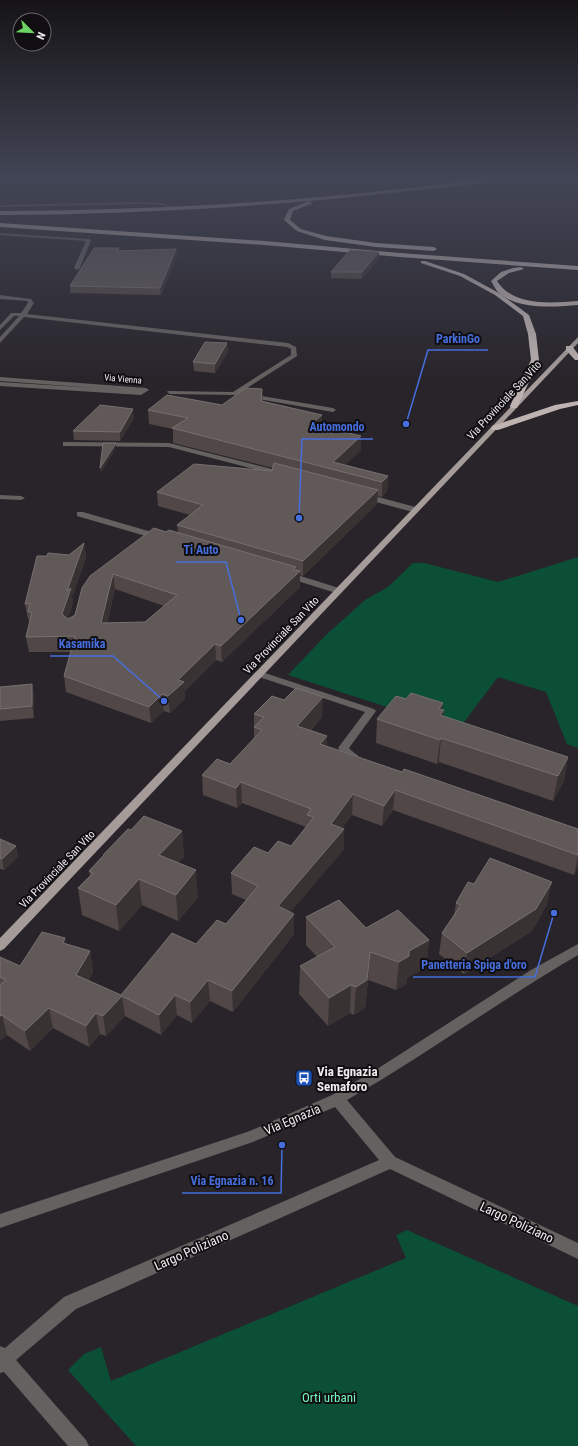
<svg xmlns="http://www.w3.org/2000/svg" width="578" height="1446" viewBox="0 0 578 1446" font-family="'Roboto Condensed',sans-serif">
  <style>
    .green { fill: #0b4f36 }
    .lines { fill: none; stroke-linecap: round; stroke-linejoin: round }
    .minor { fill: #656160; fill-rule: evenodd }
    .major { fill: #a59c9a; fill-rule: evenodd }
    .highway { fill: #beb3b1; fill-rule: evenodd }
    .wall { fill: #504746; fill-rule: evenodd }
    .shaded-wall { fill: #393233 }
    .building { fill: #615958; stroke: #777070; fill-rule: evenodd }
    .labels { text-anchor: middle; stroke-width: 4; stroke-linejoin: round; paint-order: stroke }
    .far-street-label { font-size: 9px; fill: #efecf0; stroke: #100e11 }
    .street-label { font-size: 11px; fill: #efecf0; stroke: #100e11 }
    .near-poi-label { font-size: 13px; font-weight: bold; fill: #efecf0; stroke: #100e11; text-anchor: start }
    .near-street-label { font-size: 13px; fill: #efecf0; stroke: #100e11 }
    .near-park-label { font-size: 13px; fill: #75f9c0; stroke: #100e11 }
    .leader { fill: none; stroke: #476edd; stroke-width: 1.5 }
    .callout-dot { fill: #476edd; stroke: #100e11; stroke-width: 1.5 }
    .callout-label { font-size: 12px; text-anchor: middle; font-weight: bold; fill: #476edd; stroke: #100e11; stroke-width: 4; stroke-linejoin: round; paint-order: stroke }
  </style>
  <rect width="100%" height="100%" fill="#28242a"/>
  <g class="green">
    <polygon points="578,557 578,748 567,744 546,692 498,677 458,730 288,675 326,635 365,600 388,587 413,563 424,563 498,582"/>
    <polygon points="407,1230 578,1306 578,1446 136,1446 68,1370 84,1354 101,1347 111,1381 406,1258 396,1235"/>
  </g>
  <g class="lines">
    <g class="minor">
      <polygon points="143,202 162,203 177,208 175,209 162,205 143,204 0,207 0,205"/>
      <polygon points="0,233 89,239 91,240 80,268 77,270 74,268 86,241 0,235"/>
      <polygon points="0,295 31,299 34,303 27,314 288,343 296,347 297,356 236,395 170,394 167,392 168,391 233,392 291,355 291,349 287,347 24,317 0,343 0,337 19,316 14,316 0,330 0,325 11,313 21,313 28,303 27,301 0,299"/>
      <polygon points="0,377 146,388 149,390 141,395 0,386 0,382 96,388 0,381"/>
      <polygon points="249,394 333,408 336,410 333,412 247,397 247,395"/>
      <polygon points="63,442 169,443 284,472 285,474 281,476 169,447 66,446 63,446"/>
      <polygon points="361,494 367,494 419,508 420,510 416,512 413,512 361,498"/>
      <polygon points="0,495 21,496 25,498 21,500 0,499"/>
      <polygon points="77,512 83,512 162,535 163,537 162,539 156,539 77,516"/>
      <polygon points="288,572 342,589 343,591 339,594 285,577 284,575"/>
      <path d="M 259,671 L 374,709 L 376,711 L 349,748 C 352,752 359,755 361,759 L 360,761 C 350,764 343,755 338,748 L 365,712 L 256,676 L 254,674 L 256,672 Z"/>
      <path d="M 578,944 L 578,955 C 499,1001 426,1055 347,1100 L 395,1157 L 578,1243 L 578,1259 L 390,1169 L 76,1309 L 16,1360 L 86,1440 L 89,1446 L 68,1446 L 4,1372 L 0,1373 L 0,1346 L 5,1348 L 64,1297 L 379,1160 L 335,1107 L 253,1142 L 0,1228 L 0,1214 L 250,1131 L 332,1095 L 374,1071 L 531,970 Z"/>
    </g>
    <polygon class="major" points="578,337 578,343 4,949 0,951 0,938"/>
    <g class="highway">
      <path d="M 487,178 L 500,178 C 490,184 434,188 419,190 C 280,206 140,214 0,215 L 0,211 C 162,210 326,201 487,178 Z"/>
      <polygon points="309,201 312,203 311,204 293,211 290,220 301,229 326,236 376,243 434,247 437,249 434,251 376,247 325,240 297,231 284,220 289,209"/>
      <polygon points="0,223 265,241 400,253 578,266 578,270 400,257 265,245 0,227"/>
      <polygon points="421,261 425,261 464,274 499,293 529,315 536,334 539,360 517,408 511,408 510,406 531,360 528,334 523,316 495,295 460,276 421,263"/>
      <path d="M 513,268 L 521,267 L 524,269 L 509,273 L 497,281 C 514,307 551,303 578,301 L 578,305 C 554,307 517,310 498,292 C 495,289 493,284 491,281 L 501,272 Z"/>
      <polygon points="566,346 572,346 578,354 578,360 575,360 566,350"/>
      <polygon points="578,401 578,405 560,409 498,430 492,430 491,428 492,426 555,405"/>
    </g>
  </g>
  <g class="wall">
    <polygon points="78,178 109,178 108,180 78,181"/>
    <polygon points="119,248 120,251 176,249 177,256 161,295 70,293 70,286"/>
    <polygon points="379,252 379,259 362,279 331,278 331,272"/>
    <polygon points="227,343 228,352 215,373 194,371 193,362"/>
    <path d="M 262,389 L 263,401 L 322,427 L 361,436 L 361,450 L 345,465 L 388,476 L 387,491 L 382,497 L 377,496 L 377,504 L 303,576 L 300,575 L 300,587 L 222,662 L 216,660 L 185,691 L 185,698 L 170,713 L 164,711 L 151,723 L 66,692 L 64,676 L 71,652 L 29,652 L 26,637 L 30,622 L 29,619 L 28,619 L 25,604 L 47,556 L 69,555 L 84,543 L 86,558 L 72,597 L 73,603 L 68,619 L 75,615 L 82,588 L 166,532 L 178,532 L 177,525 L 190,515 L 158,506 L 157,492 L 272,471 L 273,468 L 173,443 L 173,429 L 149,424 L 148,410 L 222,405 ZM 115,589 L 164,606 L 145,622 L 107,623 Z"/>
    <polygon points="134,418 120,441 74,440 73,431"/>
    <polygon points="0,687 34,695 34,718 0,721"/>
    <polygon points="444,710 443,716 568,757 564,781 553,801 439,762 437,764 376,743 377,719"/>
    <polygon points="254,714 322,717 311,730 327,736 327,746 402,772 578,829 578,866 574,875 393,810 382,826 352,815 342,828 344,829 344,849 290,912 294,934 233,1012 210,1001 192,1023 177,1015 161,1035 125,1016 106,1036 100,1034 89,1047 53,1028 30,1051 7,1035 0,1041 0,957 20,966 66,944 90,951 93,972 88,981 121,995 196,944 226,924 246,900 232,894 231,873 268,853 291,846 306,827 242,803 237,808 203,795 202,775 230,764 254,738"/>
    <polygon points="131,830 182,831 184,857 178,863 198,897 178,921 142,905 119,931 82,915 78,888 90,876 89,871 103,856 103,855"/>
    <polygon points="0,839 16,846 18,857 4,870 0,869"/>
    <polygon points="474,884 547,904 532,931 464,974 439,954 442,933 454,915 456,903"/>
    <polygon points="306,917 429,940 426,967 407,978 407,984 396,990 368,980 365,1008 354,1015 350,1013 328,1026 299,994 300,966 317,957 306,945"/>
  </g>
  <g class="shaded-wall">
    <polygon points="176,249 177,256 161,295 160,288"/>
    <polygon points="379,252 379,259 362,279 362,272"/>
    <polygon points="227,343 228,352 215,373 215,364"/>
    <polygon points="133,409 134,418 120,441 120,432"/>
    <polygon points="322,415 322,429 311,424"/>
    <polygon points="361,436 361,450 339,471 333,462"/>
    <polygon points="116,443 116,448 101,473 100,468"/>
    <polygon points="388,476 387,491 382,497 382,482"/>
    <polygon points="378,490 377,504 303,576 303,561"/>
    <polygon points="84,543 86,558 72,597 73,603 65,630 62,614 67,591"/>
    <polygon points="296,567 296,575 300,571 300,587 222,662 221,646"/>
    <polygon points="113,574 115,589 103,638 101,623"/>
    <polygon points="215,644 216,660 185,691 185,698 170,713 168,696 178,680"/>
    <polygon points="32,684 34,695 34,718 32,706"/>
    <polygon points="162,694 164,711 151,723 149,707"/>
    <polygon points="323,697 322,717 297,745 297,726"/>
    <polygon points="443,703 442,713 444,710 441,734 439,709"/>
    <polygon points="327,736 327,756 320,744"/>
    <polygon points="441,738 439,762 437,764 440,740"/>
    <polygon points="568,757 564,781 553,801 558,776"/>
    <polygon points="241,782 242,803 237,808 236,788"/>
    <polygon points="395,790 393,810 382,826 384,806"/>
    <polygon points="353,794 352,815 331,844 331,824"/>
    <polygon points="344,829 344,849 278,927 278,906"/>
    <polygon points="182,831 184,857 162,881 159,855"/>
    <polygon points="16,846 18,857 4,870 2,859"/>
    <polygon points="578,855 578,866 574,875"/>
    <polygon points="196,870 198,897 178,921 176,895"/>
    <polygon points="139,879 142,905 119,931 116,905"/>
    <polygon points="552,882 547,904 532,931 464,974 467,953"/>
    <polygon points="294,914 294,934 233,1012 232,991"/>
    <polygon points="65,938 69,958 63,943"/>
    <polygon points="429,940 426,967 407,978 407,984 396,990 399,962 409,951"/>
    <polygon points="90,951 93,972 80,996 76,975"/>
    <polygon points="370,952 368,980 365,1008 354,1015 356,987"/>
    <polygon points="208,980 210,1001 192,1023 190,1002"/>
    <polygon points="351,985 350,1013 328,1026 329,998"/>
    <polygon points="175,995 177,1015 161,1035 159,1015"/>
    <polygon points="122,996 125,1016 106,1036 103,1016"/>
    <polygon points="49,1008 53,1028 30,1051 25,1031"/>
    <polygon points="96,1013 100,1034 89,1047 86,1026"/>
    <polygon points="2,1015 7,1035 0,1041 0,1016"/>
  </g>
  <g class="building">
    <polygon points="94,248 119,248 116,251 176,249 160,288 70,286"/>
    <polygon points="350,250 379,252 362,272 331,272"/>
    <polygon points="205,342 227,343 215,364 193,362"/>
    <polygon points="246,388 262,389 261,401 322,415 311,424 361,436 333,462 388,476 382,482 172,428 188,418 148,410 167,395 222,405"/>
    <polygon points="100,405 133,409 120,432 73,431"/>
    <polygon points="103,443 116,443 100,468"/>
    <polygon points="274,463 378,490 303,561 177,525 203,505 157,492 194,464 272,471"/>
    <path d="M 154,528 L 166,532 L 169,530 L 296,567 L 294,570 L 300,571 L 221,646 L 215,644 L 178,680 L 184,682 L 168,696 L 162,694 L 149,707 L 64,676 L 75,636 L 26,637 L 32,612 L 28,612 L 30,603 L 25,604 L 37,556 L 47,556 L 48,553 L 69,555 L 84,543 L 67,591 L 71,588 L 62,614 L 65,617 L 68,619 L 75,615 L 82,588 L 90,576 ZM 113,574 L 177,595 L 145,622 L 101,623 Z"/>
    <polygon points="32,684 32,706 0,709 0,687"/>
    <polygon points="296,688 323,697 297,726 327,736 320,744 402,772 404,769 578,829 578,855 395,790 384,806 353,794 331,824 344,829 278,906 294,914 232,991 208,980 190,1002 175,995 159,1015 122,996 103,1016 96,1013 86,1026 49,1008 25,1031 2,1015 0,1016 0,985 6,980 0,977 0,957 20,966 42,932 65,938 63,943 90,951 76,975 121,995 172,933 196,944 217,920 226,924 258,886 231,873 254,847 268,853 278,841 291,846 314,817 307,815 311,809 301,805 241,782 236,788 202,775 217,759 230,764 262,730 254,727 264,717 254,714 272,696 284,700"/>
    <polygon points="411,693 443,703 439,709 444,710 440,715 568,757 558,776 441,738 440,740 377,719 396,696 406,699"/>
    <polygon points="144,816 182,831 159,855 196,870 176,895 139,879 116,905 78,888 93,873 89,871 104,855 103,855 128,829 131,830"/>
    <polygon points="0,839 16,846 2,859 0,858"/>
    <polygon points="490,858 552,882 536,909 467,953 442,933 461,905 456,903 468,882 474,884"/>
    <polygon points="339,900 366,928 398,910 429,940 409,951 409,956 399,962 370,952 367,980 356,987 351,985 329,998 300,966 335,947 306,917"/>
  </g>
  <linearGradient id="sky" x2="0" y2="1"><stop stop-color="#161417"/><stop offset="0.47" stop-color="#424555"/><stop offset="1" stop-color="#424555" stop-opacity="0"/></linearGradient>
  <rect width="578" height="380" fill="url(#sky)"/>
  <defs>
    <symbol id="bus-square" viewBox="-11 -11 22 22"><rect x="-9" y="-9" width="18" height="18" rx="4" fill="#1a4fb4" stroke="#100e11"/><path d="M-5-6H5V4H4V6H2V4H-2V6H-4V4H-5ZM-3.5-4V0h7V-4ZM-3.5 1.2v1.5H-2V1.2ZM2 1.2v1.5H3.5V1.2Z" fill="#fff"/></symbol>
  </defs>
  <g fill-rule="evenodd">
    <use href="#bus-square" x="294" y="1068" width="20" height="20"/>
  </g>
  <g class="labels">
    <g class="far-street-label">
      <text transform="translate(123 379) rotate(5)" y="3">Via Vienna</text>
    </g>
    <g class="street-label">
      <text transform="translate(504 400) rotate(-47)" y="4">Via Provinciale San Vito</text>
      <text transform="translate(281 635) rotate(-46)" y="4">Via Provinciale San Vito</text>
      <text transform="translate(57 869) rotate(-46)" y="4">Via Provinciale San Vito</text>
    </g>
    <g class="near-poi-label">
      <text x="317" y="1076">Via Egnazia<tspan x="317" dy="15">Semaforo</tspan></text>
    </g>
    <g class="near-street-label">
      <text transform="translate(292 1119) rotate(-23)" y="5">Via Egnazia</text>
      <text transform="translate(517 1222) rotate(25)" y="5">Largo Poliziano</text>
      <text transform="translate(191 1250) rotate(-24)" y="5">Largo Poliziano</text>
    </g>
    <g class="near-park-label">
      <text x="329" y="1402">Orti urbani</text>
    </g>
  </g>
  <path class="leader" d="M406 424L428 350H488M299 518L302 439H373M241 620L226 562H176M164 701L113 656H50M554 913L535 977H413M282 1145L281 1193H182"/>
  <g class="callout-dot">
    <circle cx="406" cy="424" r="4"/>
    <circle cx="299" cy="518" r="4"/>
    <circle cx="241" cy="620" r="4"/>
    <circle cx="164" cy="701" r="4"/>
    <circle cx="554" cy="913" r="4"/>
    <circle cx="282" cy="1145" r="4"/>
  </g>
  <g class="callout-label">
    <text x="458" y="343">ParkinGo</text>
    <text x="337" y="431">Automondo</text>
    <text x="201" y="554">Ti Auto</text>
    <text x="82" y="648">Kasamika</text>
    <text x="474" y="969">Panetteria Spiga d'oro</text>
    <text x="232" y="1185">Via Egnazia n. 16</text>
  </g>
  <g transform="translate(32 32) rotate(114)"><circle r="19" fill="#100e11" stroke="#69676a"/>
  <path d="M0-3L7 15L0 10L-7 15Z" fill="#6dd362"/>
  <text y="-6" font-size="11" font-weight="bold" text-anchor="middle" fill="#efecf0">N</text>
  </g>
</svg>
